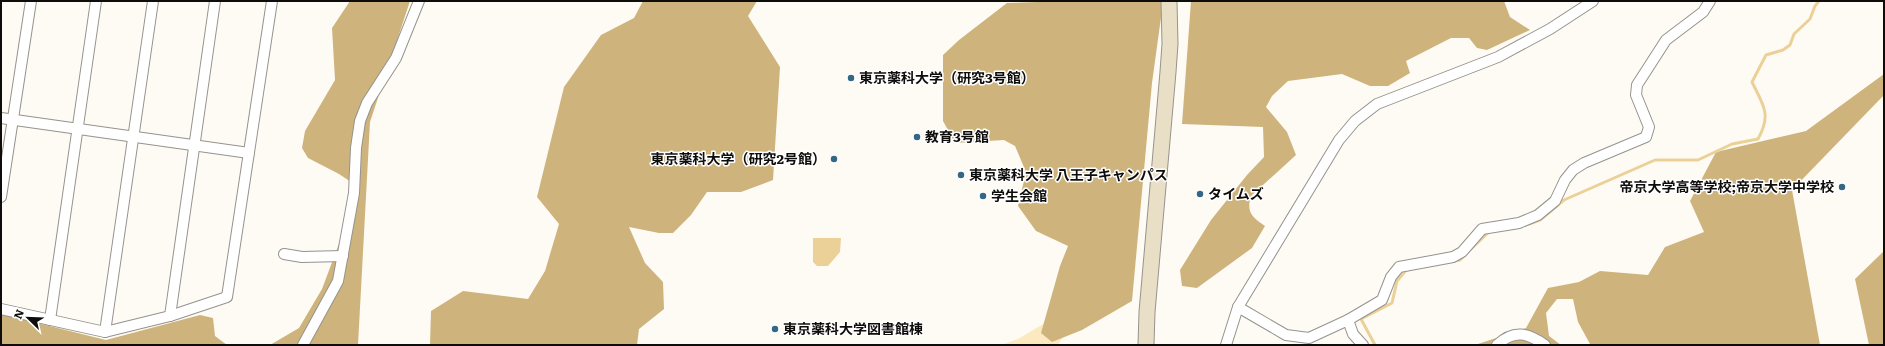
<svg xmlns="http://www.w3.org/2000/svg" width="1885" height="346" viewBox="0 0 1885 346" font-family="Literata,'Noto Sans JP',serif">
  <style>
    .green { fill: #fce9c0 }
    .forest { fill: #ceb47c }
    .water { fill: #ebd198 }
    .lines { fill: none; stroke-linecap: round; stroke-linejoin: round }
    .stream { stroke: #ebd198; stroke-width: 3 }
    .street-casing { stroke: #96938e; stroke-width: 12 }
    .secondary-casing { stroke: #96938e; stroke-width: 17 }
    .street { stroke: #fff; stroke-width: 10 }
    .secondary { stroke: #e9dfc7; stroke-width: 15 }
    .poi-dot { fill: #346784; stroke: #fff; stroke-width: 1.5 }
    .labels { text-anchor: middle; stroke-width: 3; stroke-linejoin: round; paint-order: stroke }
    .poi-label { font-size: 14px; font-weight: bold; fill: #0e0d0c; stroke: #fff; text-anchor: start }
  </style>
  <rect width="100%" height="100%" fill="#fefbf5"/>
  <polygon class="green" points="1045,323 1066,332 1058,345 1001,345 1018,339"/>
  <g class="forest">
    <polygon points="350,1 410,1 370,122 358,345 270,345 299,328 322,289 360,188 339,174 308,158 302,148 305,131 335,80 332,28"/>
    <polygon points="643,1 757,1 748,16 780,67 773,180 741,192 707,192 691,215 673,233 659,233 629,227 645,263 663,282 664,309 639,329 637,345 430,345 431,311 463,291 528,299 545,271 559,224 537,197 564,87 601,35 634,18"/>
    <polygon points="1067,1 1169,1 1163,3 1152,83 1132,301 1082,330 1052,342 1041,333 1060,266 1068,246 1036,231 1018,206 1026,172 1015,146 1004,140 955,143 943,121 943,55 959,40 1007,3"/>
    <path d="M 1191,1 L 1504,1 L 1510,17 L 1530,30 L 1487,50 L 1477,48 L 1469,38 L 1451,38 L 1406,61 L 1410,73 L 1388,86 L 1370,86 L 1342,74 L 1288,81 L 1272,96 L 1266,107 L 1287,132 L 1296,155 L 1251,196 C 1246,212 1252,217 1265,226 L 1252,248 L 1197,288 L 1182,286 L 1180,270 L 1211,220 L 1247,175 L 1264,157 L 1263,127 L 1182,124 Z"/>
    <polygon points="1884,74 1884,95 1792,190 1820,345 1594,345 1590,344 1578,322 1573,299 1557,299 1546,313 1549,336 1561,345 1475,345 1526,328 1548,288 1579,282 1600,271 1648,275 1665,247 1704,232 1690,201 1716,152 1806,131"/>
    <polygon points="1884,251 1884,345 1869,345 1855,279"/>
    <polygon points="1,314 106,340 200,315 213,318 215,336 227,345 1,345"/>
  </g>
  <polygon class="water" points="813,238 841,238 840,252 828,266 817,266 813,262"/>
  <g class="lines">
    <g class="stream">
      <path d="M 1529,224 L 1540,220 L 1564,200 L 1655,160 L 1698,160 L 1732,144 L 1758,139 C 1772,114 1763,105 1752,82 L 1766,55 L 1783,50 L 1790,45 L 1794,34 L 1810,19 L 1815,6 L 1819,1"/>
      <polyline points="1471,249 1490,231"/>
      <polyline points="1454,261 1460,260 1464,256"/>
      <polyline points="1375,345 1361,319 1392,303 1397,281 1407,269"/>
    </g>
    <defs>
      <g id="street">
        <polyline points="1,118 249,153"/>
        <polyline points="1,197 31,1"/>
        <polyline points="284,254 302,257 343,256"/>
        <polyline points="1238,307 1286,335 1309,338 1348,320 1382,300 1391,277 1399,267 1453,257 1462,252 1482,229 1519,223 1538,215 1555,201 1565,180 1573,170 1584,163 1646,137 1649,127 1636,95 1637,85 1666,40 1703,12 1710,1"/>
        <polyline points="1,309 105,332 170,316 227,297 272,1"/>
        <polyline points="170,316 215,1"/>
        <polyline points="50,320 96,1"/>
        <polyline points="1348,320 1353,334 1363,345"/>
        <polyline points="105,332 153,1"/>
        <polyline points="303,345 338,281 354,193 356,148 360,121 367,103 396,58 419,1"/>
        <polyline points="1226,345 1238,307 1339,140 1355,121 1377,104 1498,57 1550,29 1593,1"/>
        <path d="M 1497,345 C 1514,329 1528,333 1545,345"/>
      </g>
      <polyline id="secondary" points="1146,345 1147,312 1168,72 1170,44 1169,1"/>
    </defs>
    <use href="#street" class="street-casing"/>
    <use href="#secondary" class="secondary-casing"/>
    <use href="#street" class="street"/>
    <use href="#secondary" class="secondary"/>
  </g>
  <g class="poi-dot">
    <circle cx="851" cy="78" r="4"/>
    <circle cx="917" cy="137" r="4"/>
    <circle cx="834" cy="159" r="4"/>
    <circle cx="961" cy="175" r="4"/>
    <circle cx="1842" cy="187" r="4"/>
    <circle cx="1200" cy="194" r="4"/>
    <circle cx="983" cy="196" r="4"/>
    <circle cx="775" cy="329" r="4"/>
  </g>
  <g class="labels">
    <g class="poi-label">
      <text x="859" y="83">東京薬科大学（研究3号館）</text>
      <text x="925" y="142">教育3号館</text>
      <text x="826" y="164" text-anchor="end">東京薬科大学（研究2号館）</text>
      <text x="969" y="180">東京薬科大学 八王子キャンパス</text>
      <text x="1834" y="192" text-anchor="end">帝京大学高等学校;帝京大学中学校</text>
      <text x="1208" y="199">タイムズ</text>
      <text x="991" y="201">学生会館</text>
      <text x="783" y="334">東京薬科大学図書館棟</text>
    </g>
  </g>
  <rect width="1885" height="346" fill="none" stroke="#0e0d0c" stroke-width="4"/>
  <g transform="translate(28 318) rotate(293)" stroke="#ffffff" stroke-width="3" paint-order="stroke">
  <path d="M0-3L7 15L0 10L-7 15Z" fill="#0e0d0c"/>
  <text y="-6" font-size="11" font-weight="bold" text-anchor="middle" fill="#0e0d0c">N</text>
  </g>
</svg>
